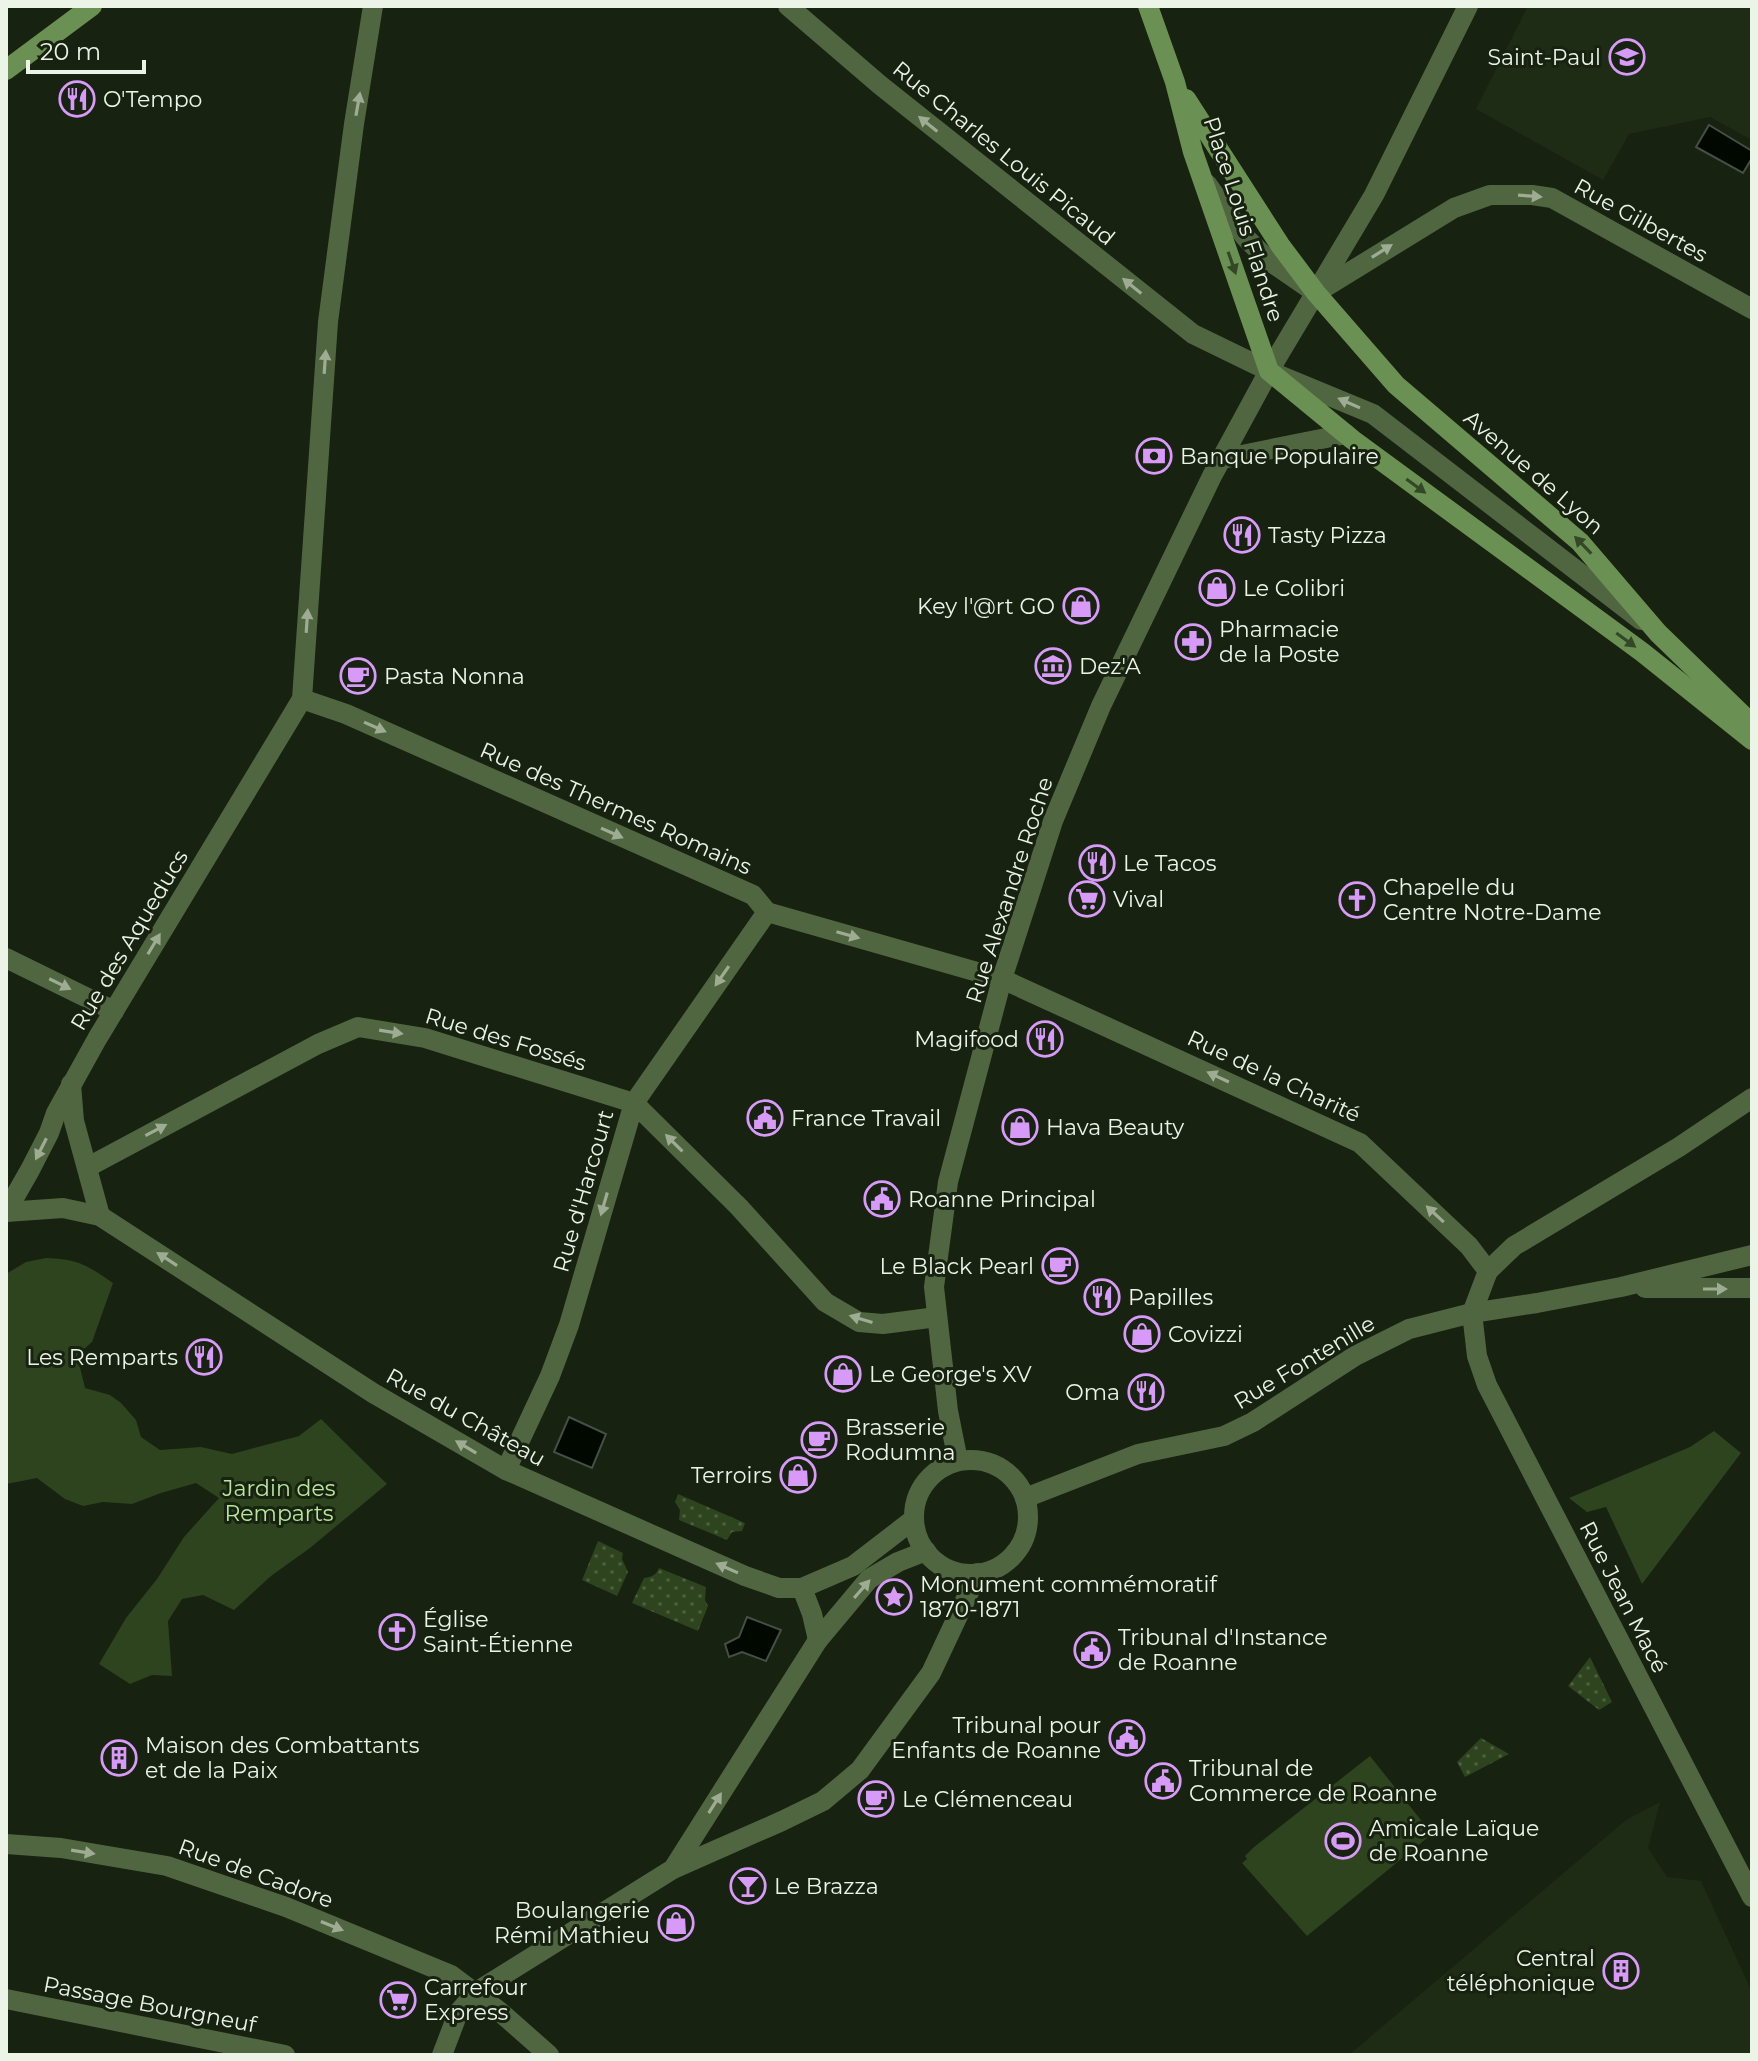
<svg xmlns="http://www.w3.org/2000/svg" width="1758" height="2061" viewBox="0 0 1758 2061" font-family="Montserrat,sans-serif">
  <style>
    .built { fill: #1f2c15 }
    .grass { fill: url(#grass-dots) }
    .green { fill: #2d441e }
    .water { fill: #000800; stroke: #474e45; stroke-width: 2 }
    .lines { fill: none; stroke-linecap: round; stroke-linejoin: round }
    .lane { stroke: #506641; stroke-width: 20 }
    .street { stroke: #506641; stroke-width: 20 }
    .secondary { stroke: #6b9053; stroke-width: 20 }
    .oneway { fill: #9eac94 }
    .oneway2 { fill: #344827 }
    .labels { text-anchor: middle; stroke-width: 6; stroke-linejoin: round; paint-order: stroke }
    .poi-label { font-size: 22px; fill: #ecf3e7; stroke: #172210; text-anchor: start }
    .street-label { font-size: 22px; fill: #ecf3e7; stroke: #172210 }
    .park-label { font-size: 22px; fill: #b8e79b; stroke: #172210 }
  </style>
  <defs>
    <pattern id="grass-dots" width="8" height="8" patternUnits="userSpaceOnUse" patternTransform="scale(2)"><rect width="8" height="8" fill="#2d441e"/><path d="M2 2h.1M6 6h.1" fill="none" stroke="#4c5f3f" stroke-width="1.8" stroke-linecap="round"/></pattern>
  </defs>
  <rect width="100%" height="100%" fill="#172210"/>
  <g class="built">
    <polygon points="1528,6 1752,6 1752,140 1710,117 1629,134 1603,180 1476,109"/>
    <polygon points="1660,1802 1648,1848 1667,1877 1701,1881 1752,1992 1752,2055 1349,2055 1626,1820"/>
  </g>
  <g class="grass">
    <polygon points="678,1494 745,1523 742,1531 732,1532 727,1540 679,1520 680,1510 675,1502"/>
    <polygon points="598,1541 623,1553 622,1559 628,1572 617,1596 582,1580"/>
    <path d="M 659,1568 L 706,1587 L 705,1600 L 708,1606 L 698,1631 L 632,1603 L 644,1578 C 652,1577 656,1575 659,1568 Z"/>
    <polygon points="1590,1657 1612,1702 1599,1710 1568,1686"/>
    <polygon points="1481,1738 1509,1754 1465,1777 1457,1762"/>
  </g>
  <g class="green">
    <path d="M 46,1258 C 78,1259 87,1265 113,1283 L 92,1342 L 77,1355 L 85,1388 L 110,1395 L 121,1403 L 136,1420 L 141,1437 L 160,1450 L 201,1447 L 232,1454 L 299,1436 L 321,1419 L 387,1484 L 310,1548 L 271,1576 L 234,1610 L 203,1595 L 182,1599 L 168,1621 L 172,1676 L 152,1675 L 130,1684 L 99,1664 L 126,1618 L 157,1579 L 184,1537 L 219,1498 L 196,1483 L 161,1493 L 132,1504 L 103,1502 L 83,1506 L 65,1499 L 37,1478 L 6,1484 L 6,1274 L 26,1262 Z"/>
    <polygon points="1714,1431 1741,1453 1642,1584 1606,1507 1587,1512 1569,1498 1690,1447"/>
    <polygon points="1370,1756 1432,1834 1307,1936 1242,1863 1247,1859 1245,1856 1254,1847"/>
  </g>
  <g class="water">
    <polygon points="1709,125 1752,151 1752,158 1743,173 1696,147"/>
    <polygon points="569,1417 606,1434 592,1468 554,1452"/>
    <polygon points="747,1617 781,1630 766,1661 742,1652 729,1657 725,1644 739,1637"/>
  </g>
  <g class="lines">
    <g class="lane">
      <polyline points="1488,1271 1514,1246 1679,1147 1752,1098"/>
      <polyline points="673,1869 782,1821 823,1801 860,1770 931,1673 978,1573"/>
    </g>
    <g class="street">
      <polyline points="788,6 880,85 1193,334 1269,371 1373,414 1641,620"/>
      <polyline points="1207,184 1245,237 1268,260 1313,291"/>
      <polyline points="1319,291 1454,208 1490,195 1532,195 1552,198 1752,309"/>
      <polyline points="1222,459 1346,434"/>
      <polyline points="302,699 346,714 753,895 767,912 1002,979 1360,1143 1469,1246 1488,1271 1472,1313 1477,1356 1487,1385 1752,1897"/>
      <polyline points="6,958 114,1011"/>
      <polyline points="71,1084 74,1121 100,1216"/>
      <polyline points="88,1167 318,1044 358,1027 425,1038 634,1103 739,1207 825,1302 859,1322 883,1324 937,1317"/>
      <polyline points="6,1212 30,1170 49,1133 56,1113 97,1039 302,699 328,322 354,124 373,6"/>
      <polyline points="6,1212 63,1208 100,1216 373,1393 506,1470 745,1576 779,1588 802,1588 853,1566 914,1519"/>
      <polyline points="1645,1288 1752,1288"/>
      <circle cx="971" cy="1517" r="57"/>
      <polyline points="958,1461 948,1411 934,1287 948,1182 1002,979 1053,821 1101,706 1212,476 1269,371 1374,195 1468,6"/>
      <polyline points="506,1470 550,1376 569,1325 634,1103 767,912"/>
      <polyline points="1025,1498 1138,1454 1224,1436 1253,1422 1355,1356 1409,1329 1472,1313 1537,1303 1621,1287 1752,1255"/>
      <polyline points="802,1588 812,1614 818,1640"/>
      <polyline points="6,1844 61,1848 167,1866 286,1907 451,1975 499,2011 549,2055"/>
      <polyline points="6,1999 285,2055"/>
      <polyline points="442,2055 458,2013 476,1992 673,1869 818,1640 869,1579 898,1562 926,1551"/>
    </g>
    <g class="secondary">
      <polyline points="1148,6 1175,82 1193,152 1269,371 1353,440 1642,652 1752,740"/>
      <polyline points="6,70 92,6"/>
      <polyline points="1186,99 1280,245 1316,293 1396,385 1580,542 1658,633 1752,724"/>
    </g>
  </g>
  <defs><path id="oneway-solid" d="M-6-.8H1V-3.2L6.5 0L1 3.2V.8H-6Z" transform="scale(2)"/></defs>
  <g class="oneway">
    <use href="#oneway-solid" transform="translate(358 104) rotate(-80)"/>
    <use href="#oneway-solid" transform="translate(928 124) rotate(-141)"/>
    <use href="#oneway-solid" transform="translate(1530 196) rotate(4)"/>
    <use href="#oneway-solid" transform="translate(1382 251) rotate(-32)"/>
    <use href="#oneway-solid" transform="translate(1132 286) rotate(-141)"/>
    <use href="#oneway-solid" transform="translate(325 362) rotate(-86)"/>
    <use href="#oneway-solid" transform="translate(1349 403) rotate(-156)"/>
    <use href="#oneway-solid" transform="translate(307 621) rotate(-86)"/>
    <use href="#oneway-solid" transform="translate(375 727) rotate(24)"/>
    <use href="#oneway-solid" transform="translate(612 833) rotate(24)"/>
    <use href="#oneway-solid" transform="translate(848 935) rotate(16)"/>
    <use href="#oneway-solid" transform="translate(154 944) rotate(-59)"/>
    <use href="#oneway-solid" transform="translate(722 976) rotate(125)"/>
    <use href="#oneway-solid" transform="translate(60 984) rotate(26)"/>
    <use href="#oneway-solid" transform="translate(391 1032) rotate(9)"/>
    <use href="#oneway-solid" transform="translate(1218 1077) rotate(-155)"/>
    <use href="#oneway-solid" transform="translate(156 1130) rotate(-28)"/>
    <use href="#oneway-solid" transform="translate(674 1143) rotate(-135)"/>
    <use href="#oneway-solid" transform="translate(41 1149) rotate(117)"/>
    <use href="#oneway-solid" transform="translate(604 1204) rotate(106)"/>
    <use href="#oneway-solid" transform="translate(1435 1214) rotate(-137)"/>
    <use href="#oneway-solid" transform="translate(167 1259) rotate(-147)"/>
    <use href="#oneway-solid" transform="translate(1715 1289)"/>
    <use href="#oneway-solid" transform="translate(861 1319) rotate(-163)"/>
    <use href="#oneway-solid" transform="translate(466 1447) rotate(-149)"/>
    <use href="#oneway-solid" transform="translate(727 1568) rotate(-156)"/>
    <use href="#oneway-solid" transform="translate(862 1589) rotate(-49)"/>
    <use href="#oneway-solid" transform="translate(715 1803) rotate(-58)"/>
    <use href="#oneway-solid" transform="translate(83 1852) rotate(9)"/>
    <use href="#oneway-solid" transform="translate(332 1926) rotate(22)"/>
  </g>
  <g class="oneway2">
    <use href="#oneway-solid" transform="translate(1232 263) rotate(71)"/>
    <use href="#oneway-solid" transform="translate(1416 486) rotate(36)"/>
    <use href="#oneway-solid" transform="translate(1583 545) rotate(-134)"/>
    <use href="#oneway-solid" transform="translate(1626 640) rotate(36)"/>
  </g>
  <defs>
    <symbol id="school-ring" viewBox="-11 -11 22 22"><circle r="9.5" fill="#172210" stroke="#d89af8" stroke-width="1.5"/><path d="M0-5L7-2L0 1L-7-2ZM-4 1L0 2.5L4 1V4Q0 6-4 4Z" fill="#d89af8"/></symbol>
    <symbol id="restaurant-ring" viewBox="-11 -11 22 22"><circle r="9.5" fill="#172210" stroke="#d89af8" stroke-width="1.5"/><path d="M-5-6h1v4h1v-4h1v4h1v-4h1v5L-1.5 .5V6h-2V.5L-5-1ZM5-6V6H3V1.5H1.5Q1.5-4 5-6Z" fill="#d89af8"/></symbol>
    <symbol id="bank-ring" viewBox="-11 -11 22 22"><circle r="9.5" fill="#172210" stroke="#d89af8" stroke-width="1.5"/><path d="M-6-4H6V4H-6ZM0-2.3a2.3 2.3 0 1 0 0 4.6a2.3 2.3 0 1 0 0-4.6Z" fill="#d89af8"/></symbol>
    <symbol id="shop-ring" viewBox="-11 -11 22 22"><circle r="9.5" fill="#172210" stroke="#d89af8" stroke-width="1.5"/><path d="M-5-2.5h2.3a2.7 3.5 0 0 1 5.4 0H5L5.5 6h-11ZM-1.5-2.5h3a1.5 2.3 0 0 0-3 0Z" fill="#d89af8"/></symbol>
    <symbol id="pharmacy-ring" viewBox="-11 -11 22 22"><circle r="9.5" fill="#172210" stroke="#d89af8" stroke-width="1.5"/><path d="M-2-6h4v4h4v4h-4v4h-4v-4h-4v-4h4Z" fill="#d89af8"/></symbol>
    <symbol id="museum-ring" viewBox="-11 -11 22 22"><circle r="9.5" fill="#172210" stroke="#d89af8" stroke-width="1.5"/><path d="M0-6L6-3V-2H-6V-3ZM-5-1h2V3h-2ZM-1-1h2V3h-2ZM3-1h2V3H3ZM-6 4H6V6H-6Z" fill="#d89af8"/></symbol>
    <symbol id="cafe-ring" viewBox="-11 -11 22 22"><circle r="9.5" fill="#172210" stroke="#d89af8" stroke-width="1.5"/><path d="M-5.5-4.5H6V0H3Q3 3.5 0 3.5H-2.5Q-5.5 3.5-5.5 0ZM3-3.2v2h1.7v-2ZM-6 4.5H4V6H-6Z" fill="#d89af8"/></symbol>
    <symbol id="supermarket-ring" viewBox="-11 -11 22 22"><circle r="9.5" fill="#172210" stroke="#d89af8" stroke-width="1.5"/><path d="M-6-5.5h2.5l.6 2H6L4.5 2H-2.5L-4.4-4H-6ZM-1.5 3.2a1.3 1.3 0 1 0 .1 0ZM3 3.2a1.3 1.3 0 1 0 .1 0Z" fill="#d89af8"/></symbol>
    <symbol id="church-ring" viewBox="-11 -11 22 22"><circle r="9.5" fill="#172210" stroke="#d89af8" stroke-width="1.5"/><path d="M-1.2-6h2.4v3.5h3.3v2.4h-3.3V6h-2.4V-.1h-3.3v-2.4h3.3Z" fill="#d89af8"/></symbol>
    <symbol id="civic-ring" viewBox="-11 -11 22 22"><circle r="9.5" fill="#172210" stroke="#d89af8" stroke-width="1.5"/><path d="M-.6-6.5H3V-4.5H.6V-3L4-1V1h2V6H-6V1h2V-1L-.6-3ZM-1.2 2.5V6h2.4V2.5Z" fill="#d89af8"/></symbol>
    <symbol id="sight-ring" viewBox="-11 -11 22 22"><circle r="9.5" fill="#172210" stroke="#d89af8" stroke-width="1.5"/><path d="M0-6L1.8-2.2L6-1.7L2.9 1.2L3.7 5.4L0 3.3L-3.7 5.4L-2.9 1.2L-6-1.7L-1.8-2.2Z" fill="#d89af8"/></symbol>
    <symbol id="building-ring" viewBox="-11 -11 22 22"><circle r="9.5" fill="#172210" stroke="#d89af8" stroke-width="1.5"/><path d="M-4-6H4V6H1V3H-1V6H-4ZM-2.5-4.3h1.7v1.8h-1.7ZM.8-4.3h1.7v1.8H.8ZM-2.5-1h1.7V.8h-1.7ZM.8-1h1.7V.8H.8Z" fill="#d89af8"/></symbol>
    <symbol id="stadium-ring" viewBox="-11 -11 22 22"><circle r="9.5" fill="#172210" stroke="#d89af8" stroke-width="1.5"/><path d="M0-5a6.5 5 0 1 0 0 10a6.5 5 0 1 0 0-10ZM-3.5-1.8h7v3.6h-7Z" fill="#d89af8"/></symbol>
    <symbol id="bar-ring" viewBox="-11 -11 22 22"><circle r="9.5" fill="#172210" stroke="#d89af8" stroke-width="1.5"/><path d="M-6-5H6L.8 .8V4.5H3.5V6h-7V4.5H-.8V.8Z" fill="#d89af8"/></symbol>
  </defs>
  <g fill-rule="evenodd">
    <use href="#school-ring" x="1607" y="37" width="40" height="40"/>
    <use href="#restaurant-ring" x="57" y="79" width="40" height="40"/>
    <use href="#bank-ring" x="1134" y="436" width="40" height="40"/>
    <use href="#restaurant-ring" x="1222" y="515" width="40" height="40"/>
    <use href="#shop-ring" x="1197" y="568" width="40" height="40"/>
    <use href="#shop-ring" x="1061" y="586" width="40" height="40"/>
    <use href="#pharmacy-ring" x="1173" y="622" width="40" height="40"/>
    <use href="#museum-ring" x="1033" y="646" width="40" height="40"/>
    <use href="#cafe-ring" x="338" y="656" width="40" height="40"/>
    <use href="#restaurant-ring" x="1077" y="843" width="40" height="40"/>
    <use href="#supermarket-ring" x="1067" y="879" width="40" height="40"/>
    <use href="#church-ring" x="1337" y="880" width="40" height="40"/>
    <use href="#restaurant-ring" x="1025" y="1019" width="40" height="40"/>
    <use href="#civic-ring" x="745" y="1098" width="40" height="40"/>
    <use href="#shop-ring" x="1000" y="1107" width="40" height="40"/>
    <use href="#civic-ring" x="862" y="1179" width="40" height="40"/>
    <use href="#cafe-ring" x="1040" y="1246" width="40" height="40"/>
    <use href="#restaurant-ring" x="1082" y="1277" width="40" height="40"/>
    <use href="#shop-ring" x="1122" y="1314" width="40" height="40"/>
    <use href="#restaurant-ring" x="184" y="1337" width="40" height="40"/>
    <use href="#shop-ring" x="823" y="1354" width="40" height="40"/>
    <use href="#restaurant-ring" x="1126" y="1372" width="40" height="40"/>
    <use href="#cafe-ring" x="799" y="1420" width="40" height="40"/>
    <use href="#shop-ring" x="778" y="1455" width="40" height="40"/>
    <use href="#sight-ring" x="874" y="1577" width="40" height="40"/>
    <use href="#church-ring" x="377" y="1612" width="40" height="40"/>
    <use href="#civic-ring" x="1072" y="1630" width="40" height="40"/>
    <use href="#civic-ring" x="1107" y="1718" width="40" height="40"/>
    <use href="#building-ring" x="99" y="1738" width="40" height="40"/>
    <use href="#civic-ring" x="1143" y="1761" width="40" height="40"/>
    <use href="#cafe-ring" x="856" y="1779" width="40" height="40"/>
    <use href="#stadium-ring" x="1323" y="1821" width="40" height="40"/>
    <use href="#bar-ring" x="728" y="1866" width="40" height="40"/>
    <use href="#shop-ring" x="656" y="1903" width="40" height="40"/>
    <use href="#building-ring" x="1601" y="1951" width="40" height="40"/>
    <use href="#supermarket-ring" x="378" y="1980" width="40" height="40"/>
  </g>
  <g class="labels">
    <g class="poi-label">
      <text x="1601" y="65" text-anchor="end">Saint-Paul</text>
      <text x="103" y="107">O'Tempo</text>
      <text x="1180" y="464">Banque Populaire</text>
      <text x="1268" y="543">Tasty Pizza</text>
      <text x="1243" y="596">Le Colibri</text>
      <text x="1055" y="614" text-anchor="end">Key l'@rt GO</text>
      <text x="1219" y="637">Pharmacie<tspan x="1219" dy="25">de la Poste</tspan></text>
      <text x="1079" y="674">Dez'A</text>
      <text x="384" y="684">Pasta Nonna</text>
      <text x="1123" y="871">Le Tacos</text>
      <text x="1383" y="895">Chapelle du<tspan x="1383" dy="25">Centre Notre-Dame</tspan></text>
      <text x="1113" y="907">Vival</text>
      <text x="1019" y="1047" text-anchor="end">Magifood</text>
      <text x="791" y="1126">France Travail</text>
      <text x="1046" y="1135">Hava Beauty</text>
      <text x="908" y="1207">Roanne Principal</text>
      <text x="1034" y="1274" text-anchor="end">Le Black Pearl</text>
      <text x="1128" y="1305">Papilles</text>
      <text x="1168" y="1342">Covizzi</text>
      <text x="178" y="1365" text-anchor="end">Les Remparts</text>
      <text x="869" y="1382">Le George's XV</text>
      <text x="1120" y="1400" text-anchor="end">Oma</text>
      <text x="845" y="1435">Brasserie<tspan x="845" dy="25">Rodumna</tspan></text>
      <text x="772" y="1483" text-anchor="end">Terroirs</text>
      <text x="920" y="1592">Monument commémoratif<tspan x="920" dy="25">1870-1871</tspan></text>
      <text x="423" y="1627">Église<tspan x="423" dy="25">Saint-Étienne</tspan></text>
      <text x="1118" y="1645">Tribunal d'Instance<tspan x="1118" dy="25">de Roanne</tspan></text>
      <text x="1101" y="1733" text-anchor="end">Tribunal pour<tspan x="1101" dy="25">Enfants de Roanne</tspan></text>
      <text x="145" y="1753">Maison des Combattants<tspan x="145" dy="25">et de la Paix</tspan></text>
      <text x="1189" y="1776">Tribunal de<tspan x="1189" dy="25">Commerce de Roanne</tspan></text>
      <text x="902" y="1807">Le Clémenceau</text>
      <text x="1369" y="1836">Amicale Laïque<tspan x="1369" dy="25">de Roanne</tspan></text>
      <text x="774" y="1894">Le Brazza</text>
      <text x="650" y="1918" text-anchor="end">Boulangerie<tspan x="650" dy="25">Rémi Mathieu</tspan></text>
      <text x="1595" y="1966" text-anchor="end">Central<tspan x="1595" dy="25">téléphonique</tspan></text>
      <text x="424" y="1995">Carrefour<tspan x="424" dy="25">Express</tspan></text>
    </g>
    <g class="street-label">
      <text transform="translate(1004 153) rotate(39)" y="8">Rue Charles Louis Picaud</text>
      <text transform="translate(1244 219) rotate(72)" y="8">Place Louis Flandre</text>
      <text transform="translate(1641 220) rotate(29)" y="8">Rue Gilbertes</text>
      <text transform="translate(1534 472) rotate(41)" y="8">Avenue de Lyon</text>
      <text transform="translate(616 808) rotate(24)" y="8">Rue des Thermes Romains</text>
      <text transform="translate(1009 890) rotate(-72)" y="8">Rue Alexandre Roche</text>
      <text transform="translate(129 940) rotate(-59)" y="8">Rue des Aqueducs</text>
      <text transform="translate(506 1039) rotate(17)" y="8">Rue des Fossés</text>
      <text transform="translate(1274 1076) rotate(25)" y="8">Rue de la Charité</text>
      <text transform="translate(583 1191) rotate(-74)" y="8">Rue d'Harcourt</text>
      <text transform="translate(1304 1362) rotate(-31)" y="8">Rue Fontenille</text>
      <text transform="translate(466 1417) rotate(29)" y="8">Rue du Château</text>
      <text transform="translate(1624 1597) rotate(63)" y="8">Rue Jean Macé</text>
      <text transform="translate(256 1873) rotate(20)" y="8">Rue de Cadore</text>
      <text transform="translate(150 2004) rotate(11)" y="8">Passage Bourgneuf</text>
    </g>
    <g class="park-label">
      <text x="279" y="1496">Jardin des<tspan x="279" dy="25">Remparts</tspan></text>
    </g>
  </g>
  <rect width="1758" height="2061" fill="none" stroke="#ecf3e7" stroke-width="16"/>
  <path d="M28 60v12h116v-12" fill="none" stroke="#ecf3e7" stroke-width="4"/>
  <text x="40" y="60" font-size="24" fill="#ecf3e7" stroke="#172210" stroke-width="6" paint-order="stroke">20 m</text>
</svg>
